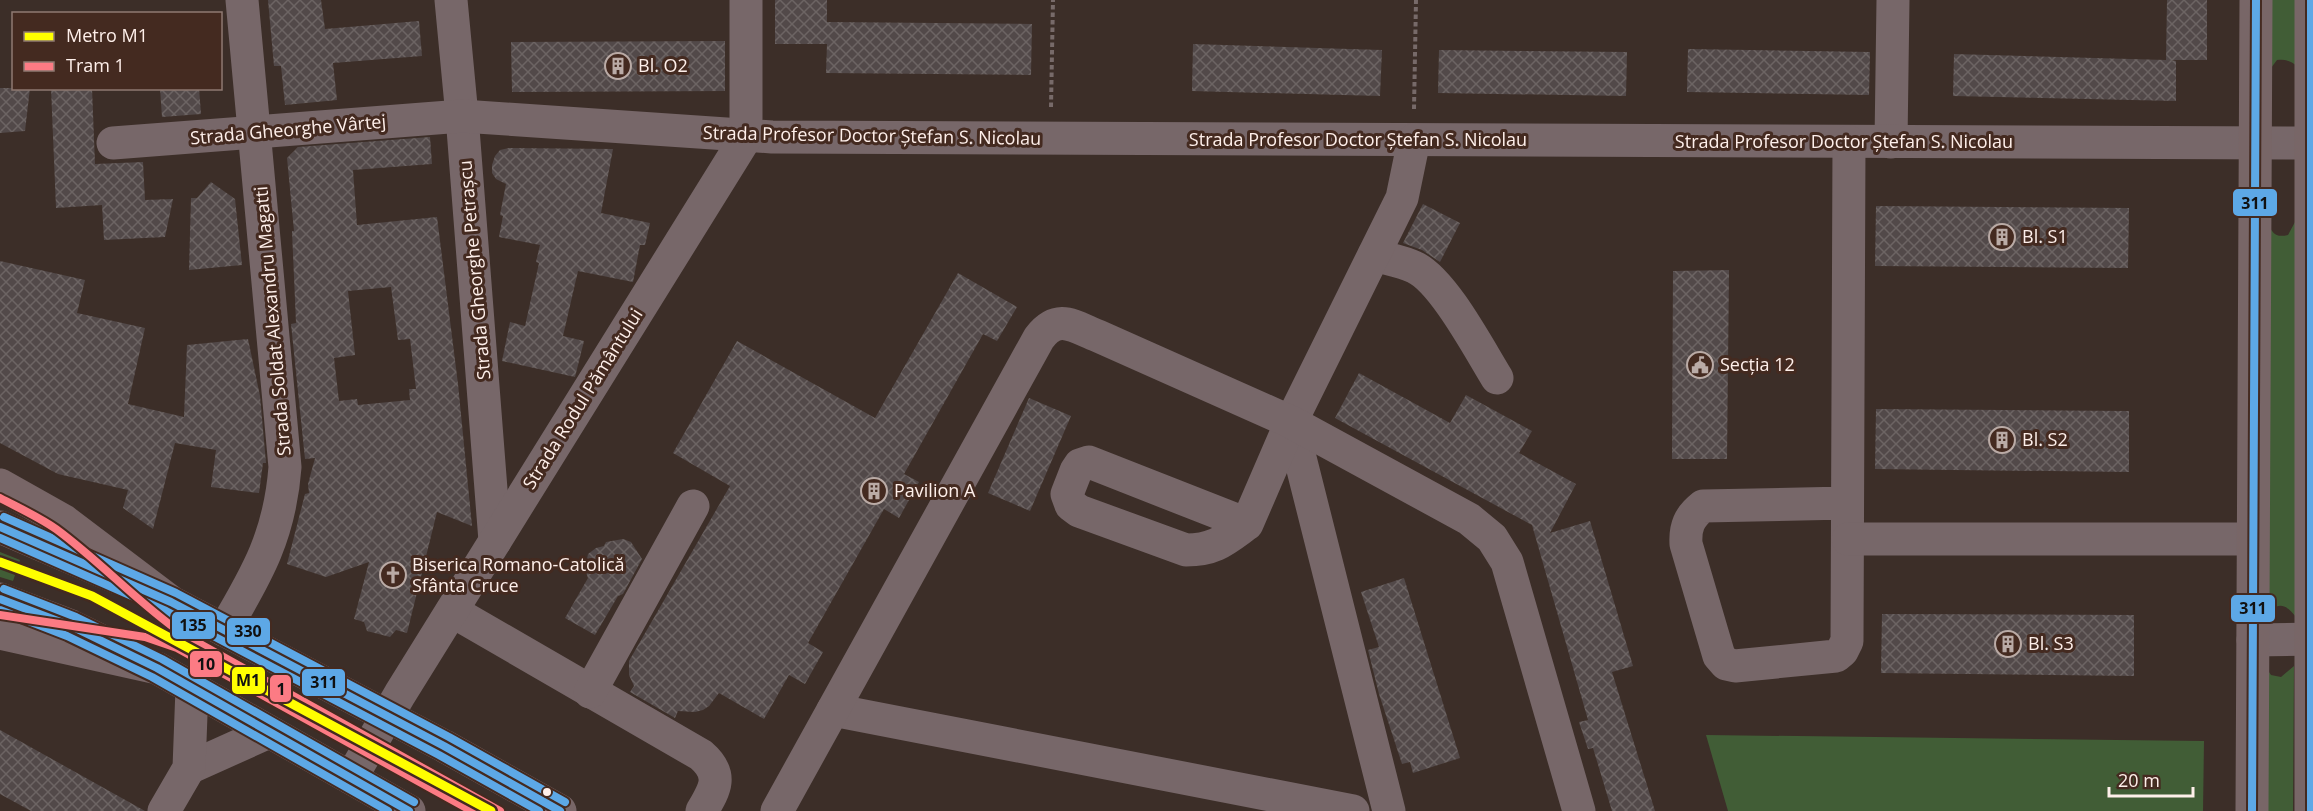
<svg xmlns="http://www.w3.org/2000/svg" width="2313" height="811" viewBox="0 0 2313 811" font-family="'Open Sans',sans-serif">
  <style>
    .grass { fill: #415d36 }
    .building { fill: url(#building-cross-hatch); fill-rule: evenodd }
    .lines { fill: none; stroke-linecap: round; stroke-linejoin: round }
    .path { stroke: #776a69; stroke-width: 4; stroke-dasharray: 4.5 3; stroke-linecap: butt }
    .minor { stroke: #776769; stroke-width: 33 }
    .major { stroke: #786667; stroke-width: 33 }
    .bus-1-casing { stroke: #442a20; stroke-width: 12 }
    .bus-2-casing { stroke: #442a20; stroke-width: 12 }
    .bus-3-casing { stroke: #442a20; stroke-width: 12 }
    .bus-1 { stroke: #5da8e6; stroke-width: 8 }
    .bus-2 { stroke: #5da8e6; stroke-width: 8 }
    .bus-3 { stroke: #5da8e6; stroke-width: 8 }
    .tram-1-casing { stroke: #442a20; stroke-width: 12 }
    .tram-2-casing { stroke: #442a20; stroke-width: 12 }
    .tram-1 { stroke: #fc7b84; stroke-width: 8 }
    .tram-2 { stroke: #fc7b84; stroke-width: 8 }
    .metro-1-casing { stroke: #442a20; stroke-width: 14 }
    .metro-1 { stroke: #ff0; stroke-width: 9 }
    .bus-dot { fill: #feefea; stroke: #442a20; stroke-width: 2 }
    .labels { text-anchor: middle; stroke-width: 6; stroke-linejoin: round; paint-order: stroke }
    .poi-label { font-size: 18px; fill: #feefea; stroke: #442a20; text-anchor: start }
    .street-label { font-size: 18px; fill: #feefea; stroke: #442a20 }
    .line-badge { stroke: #442a20; stroke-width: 2 }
    .pale-badge-label { font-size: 16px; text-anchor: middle; font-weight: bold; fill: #111 }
  </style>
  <defs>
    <pattern id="building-cross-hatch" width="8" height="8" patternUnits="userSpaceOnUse" patternTransform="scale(1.5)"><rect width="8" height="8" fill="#524949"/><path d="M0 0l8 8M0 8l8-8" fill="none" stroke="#6c6463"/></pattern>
  </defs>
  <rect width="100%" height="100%" fill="#3c2e28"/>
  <g class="grass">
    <path d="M 2271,0 L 2298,0 L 2298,67 C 2291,61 2286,59 2277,60 L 2271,68 Z"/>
    <path d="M 2295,222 L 2296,617 C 2285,602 2275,602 2265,618 L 2267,223 C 2273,233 2275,238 2288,235 Z"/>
    <polygon points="0,552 20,560 13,581 0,577"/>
    <polygon points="2265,666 2271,675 2281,677 2294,666 2293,811 2267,811"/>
    <polygon points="1706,735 2204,741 2203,811 1728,811"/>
  </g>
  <g class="building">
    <polygon points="268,0 321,0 325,29 419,21 422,56 333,63 337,100 285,105 281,66 274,66"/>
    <polygon points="775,0 827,0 827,22 1032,24 1031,75 826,73 827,44 775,44"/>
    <polygon points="2167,0 2207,0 2207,60 2171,60 2176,61 2176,101 1953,96 1954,54 2166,60"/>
    <polygon points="725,41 725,91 512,92 511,42"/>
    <polygon points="1193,44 1382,50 1380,96 1192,91"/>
    <polygon points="1688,49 1870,52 1869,95 1687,92"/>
    <polygon points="1439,50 1627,52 1626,96 1438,93"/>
    <polygon points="0,88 30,88 25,131 0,133"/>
    <polygon points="51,88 92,88 95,164 143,162 145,200 173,199 165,237 104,240 102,205 56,208"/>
    <polygon points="160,88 199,88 201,114 162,117"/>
    <path d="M 430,137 L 432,164 L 353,170 L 357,225 L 437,217 L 458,384 L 472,526 L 437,512 L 407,633 L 396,630 L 390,637 L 367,631 L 364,622 L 354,619 L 369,562 L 326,577 L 287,564 L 305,494 L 309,493 L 308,484 L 315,458 L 305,459 L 291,324 L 296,323 L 292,231 L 294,231 L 287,158 L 298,147 ZM 391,287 L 398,340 L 410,339 L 416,389 L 409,389 L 410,400 L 358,405 L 357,399 L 339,401 L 334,358 L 355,355 L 348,291 Z"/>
    <polygon points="509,148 613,149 601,213 650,223 645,245 640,245 633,282 578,271 563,336 584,341 575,377 502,361 510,322 525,326 539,263 536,262 540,245 499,237 503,216 500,215 506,184 496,179 492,173 492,165 495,156 500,150"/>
    <polygon points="211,182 235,199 242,265 189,270 191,198 197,198"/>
    <polygon points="1423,204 1460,223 1440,262 1422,250 1403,243"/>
    <polygon points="1876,206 2129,208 2128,268 1875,266"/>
    <polygon points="0,261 85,280 77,313 145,328 128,404 184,417 187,345 248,339 260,396 266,463 263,463 259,493 211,487 216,450 175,443 153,529 123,508 128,490 58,474 0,443"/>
    <polygon points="1729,270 1727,459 1672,459 1673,271"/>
    <polygon points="958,273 1017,307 997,341 983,334 904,474 919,482 899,518 884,509 808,643 823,652 805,684 789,675 764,719 719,693 709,706 703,710 695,712 678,711 675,718 630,692 634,686 629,675 629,661 730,486 673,453 737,341 875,418"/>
    <polygon points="1359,373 1450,423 1466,395 1532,431 1519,453 1576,484 1550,533 1590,521 1633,666 1612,672 1655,811 1612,811 1593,748 1588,749 1579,722 1588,720 1532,525 1335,418"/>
    <polygon points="1029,398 1071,416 1030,511 988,493"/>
    <polygon points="1876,409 2129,411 2129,472 1875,469"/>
    <polygon points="623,539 631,542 642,559 623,594 618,596 595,635 565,618 588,578 585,569 588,554 596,548 604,546 606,542"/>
    <polygon points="1404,578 1460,758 1413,773 1410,762 1402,764 1379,694 1368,650 1379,647 1361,592"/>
    <polygon points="1882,614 2134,615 2134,676 1881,673"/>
    <polygon points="0,730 145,811 31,811 0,794"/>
  </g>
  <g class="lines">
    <g class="path">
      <polyline points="1051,107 1053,0"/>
      <polyline points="1414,109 1416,0"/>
    </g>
    <g class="minor">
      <polyline points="451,0 462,116 495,541"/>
      <polyline points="1891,142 1893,0"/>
      <polyline points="113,143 462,116 772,137 2313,143"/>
      <path d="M 1374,255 C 1387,259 1402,261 1414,267 C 1443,280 1479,349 1497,378"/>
      <polyline points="1291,422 1389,811"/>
      <path d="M 1847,503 L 1703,506 C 1689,517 1685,527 1686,544 L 1719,656 L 1726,664 L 1735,666 L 1836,656 L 1842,651 L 1847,641 L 1849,142"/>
      <path d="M 1247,524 C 1225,540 1215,550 1186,550 L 1079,511 L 1071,505 L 1067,494 L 1076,471 L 1080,465 L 1089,462 L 1247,524 L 1291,422 L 1402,198 L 1414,140"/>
      <polyline points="1848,539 2252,539"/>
      <path d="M 452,611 L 701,755 C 724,775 715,789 702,811"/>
      <path d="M 224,630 C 258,573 280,534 285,467 L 242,0"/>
      <polyline points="2253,640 2313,639"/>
      <polyline points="590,692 693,506"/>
      <polyline points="833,710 1353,811"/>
      <polyline points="189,768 269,732"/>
      <polyline points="351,778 400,694 746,137 746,0"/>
      <polyline points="164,811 189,768 192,688"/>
      <path d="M 777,811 L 1039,338 C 1058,313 1073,326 1098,336 L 1291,422 L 1469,519 L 1492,538 L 1507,562 L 1579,811"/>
    </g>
    <g class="major">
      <polyline points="2311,0 2311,811"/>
      <polyline points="0,485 64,521 171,602 444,746 560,811"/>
      <polyline points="0,527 118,578"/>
      <polyline points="0,599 71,626 110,645"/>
      <polyline points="0,633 157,668 409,811"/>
      <polyline points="2252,811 2256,0"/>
    </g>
    <defs>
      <g id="bus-1">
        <polyline points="2311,0 2311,811"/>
        <polyline points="0,527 171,602 444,746 560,811"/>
        <polyline points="0,599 71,626 157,668 409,811"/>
        <polyline points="2252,811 2256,0"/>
      </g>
      <g id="bus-2">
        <polyline points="0,538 166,611 439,755 539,811"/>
        <polyline points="0,610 67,636 152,677 388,811"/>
      </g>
      <g id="bus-3">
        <polyline points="4,517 176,593 449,737 565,802"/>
        <polyline points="4,589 76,617 162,659 414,802"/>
      </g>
    </defs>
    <use href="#bus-1" class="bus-1-casing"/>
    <use href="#bus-2" class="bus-2-casing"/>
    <use href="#bus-3" class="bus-3-casing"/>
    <use href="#bus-1" class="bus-1"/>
    <use href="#bus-2" class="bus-2"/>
    <use href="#bus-3" class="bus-3"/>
    <defs>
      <path id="tram-1" d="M 0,498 C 19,508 39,517 56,529 C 101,562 138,603 184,635 L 500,811"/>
      <polyline id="tram-2" points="0,615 145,637 177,648 472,811"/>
    </defs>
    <use href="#tram-1" class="tram-1-casing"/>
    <use href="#tram-2" class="tram-2-casing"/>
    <use href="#tram-1" class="tram-1"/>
    <use href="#tram-2" class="tram-2"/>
    <defs>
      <polyline id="metro-1" points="0,562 92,596 491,811"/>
    </defs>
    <use href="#metro-1" class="metro-1-casing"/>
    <use href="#metro-1" class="metro-1"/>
  </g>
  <defs>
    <symbol id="building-ring" viewBox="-11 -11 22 22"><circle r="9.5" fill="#442a20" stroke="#baaba6" stroke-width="1.5"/><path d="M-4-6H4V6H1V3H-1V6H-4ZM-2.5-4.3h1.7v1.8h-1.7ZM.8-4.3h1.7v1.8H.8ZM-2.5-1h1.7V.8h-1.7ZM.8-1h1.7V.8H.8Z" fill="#baaba6"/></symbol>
    <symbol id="civic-ring" viewBox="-11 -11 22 22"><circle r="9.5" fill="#442a20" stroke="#baaba6" stroke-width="1.5"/><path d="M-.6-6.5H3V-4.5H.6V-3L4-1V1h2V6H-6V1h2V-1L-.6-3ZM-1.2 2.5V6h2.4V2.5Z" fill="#baaba6"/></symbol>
    <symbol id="church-ring" viewBox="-11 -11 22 22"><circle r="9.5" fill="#442a20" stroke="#baaba6" stroke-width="1.5"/><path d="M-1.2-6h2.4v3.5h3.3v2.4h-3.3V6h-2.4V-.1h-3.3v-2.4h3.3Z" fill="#baaba6"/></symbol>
  </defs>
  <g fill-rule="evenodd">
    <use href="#building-ring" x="603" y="51" width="30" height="30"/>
    <use href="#building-ring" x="1987" y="222" width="30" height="30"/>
    <use href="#civic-ring" x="1685" y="350" width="30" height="30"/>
    <use href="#building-ring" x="1987" y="425" width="30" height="30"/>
    <use href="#building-ring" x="859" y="476" width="30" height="30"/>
    <use href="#church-ring" x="378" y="560" width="30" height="30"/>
    <use href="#building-ring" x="1993" y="629" width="30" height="30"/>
  </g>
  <circle class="bus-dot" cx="547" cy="792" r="5"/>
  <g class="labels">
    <g class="poi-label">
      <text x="638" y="72">Bl. O2</text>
      <text x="2022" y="243">Bl. S1</text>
      <text x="1720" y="371">Secția 12</text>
      <text x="2022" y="446">Bl. S2</text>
      <text x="894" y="497">Pavilion A</text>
      <text x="412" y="571">Biserica Romano-Catolică<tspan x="412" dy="21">Sfânta Cruce</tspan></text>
      <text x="2028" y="650">Bl. S3</text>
    </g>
    <g class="street-label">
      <text transform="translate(288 130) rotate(-5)" y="6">Strada Gheorghe Vârtej</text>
      <text transform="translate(872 136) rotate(1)" y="6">Strada Profesor Doctor Ștefan S. Nicolau</text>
      <text x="1358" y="146">Strada Profesor Doctor Ștefan S. Nicolau</text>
      <text x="1844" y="148">Strada Profesor Doctor Ștefan S. Nicolau</text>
      <text transform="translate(475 270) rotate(-95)" y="6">Strada Gheorghe Petrașcu</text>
      <text transform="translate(273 321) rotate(-95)" y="6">Strada Soldat Alexandru Magatti</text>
      <text transform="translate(583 399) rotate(-58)" y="6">Strada Rodul Pământului</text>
    </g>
  </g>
  <g class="line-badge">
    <rect x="2232" y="188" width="46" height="29" rx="6" fill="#5da8e6"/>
    <rect x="2230" y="594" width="46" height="29" rx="6" fill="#5da8e6"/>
    <rect x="171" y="611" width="45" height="29" rx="6" fill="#5da8e6"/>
    <rect x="226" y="617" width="45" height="29" rx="6" fill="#5da8e6"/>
    <rect x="189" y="650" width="34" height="28" rx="6" fill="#fc7b84"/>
    <rect x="231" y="666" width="35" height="29" rx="6" fill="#ff0"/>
    <rect x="301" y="668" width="45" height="29" rx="6" fill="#5da8e6"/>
    <rect x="269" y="674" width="23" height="29" rx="6" fill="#fc7b84"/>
  </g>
  <g class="pale-badge-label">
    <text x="2255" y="209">311</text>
    <text x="2253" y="614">311</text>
    <text x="193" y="631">135</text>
    <text x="248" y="637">330</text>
    <text x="206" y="670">10</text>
    <text x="248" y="686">M1</text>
    <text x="324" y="688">311</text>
    <text x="281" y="695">1</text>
  </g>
  <rect x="12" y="12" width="210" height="78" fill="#442a20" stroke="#8e7971" stroke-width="1.5"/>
  <rect x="24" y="32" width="30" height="9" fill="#ffff00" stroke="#8e7971" stroke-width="1.5"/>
  <text x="66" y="42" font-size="18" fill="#feefea">Metro M1</text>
  <rect x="24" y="62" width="30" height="9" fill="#fc7b84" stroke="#8e7971" stroke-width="1.5"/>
  <text x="66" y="72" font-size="18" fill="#feefea">Tram 1</text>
  <path d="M2109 787v9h84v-9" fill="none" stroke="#feefea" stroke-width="3"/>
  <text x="2118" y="787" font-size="18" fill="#feefea" stroke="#442a20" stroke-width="4.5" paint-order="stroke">20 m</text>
</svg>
